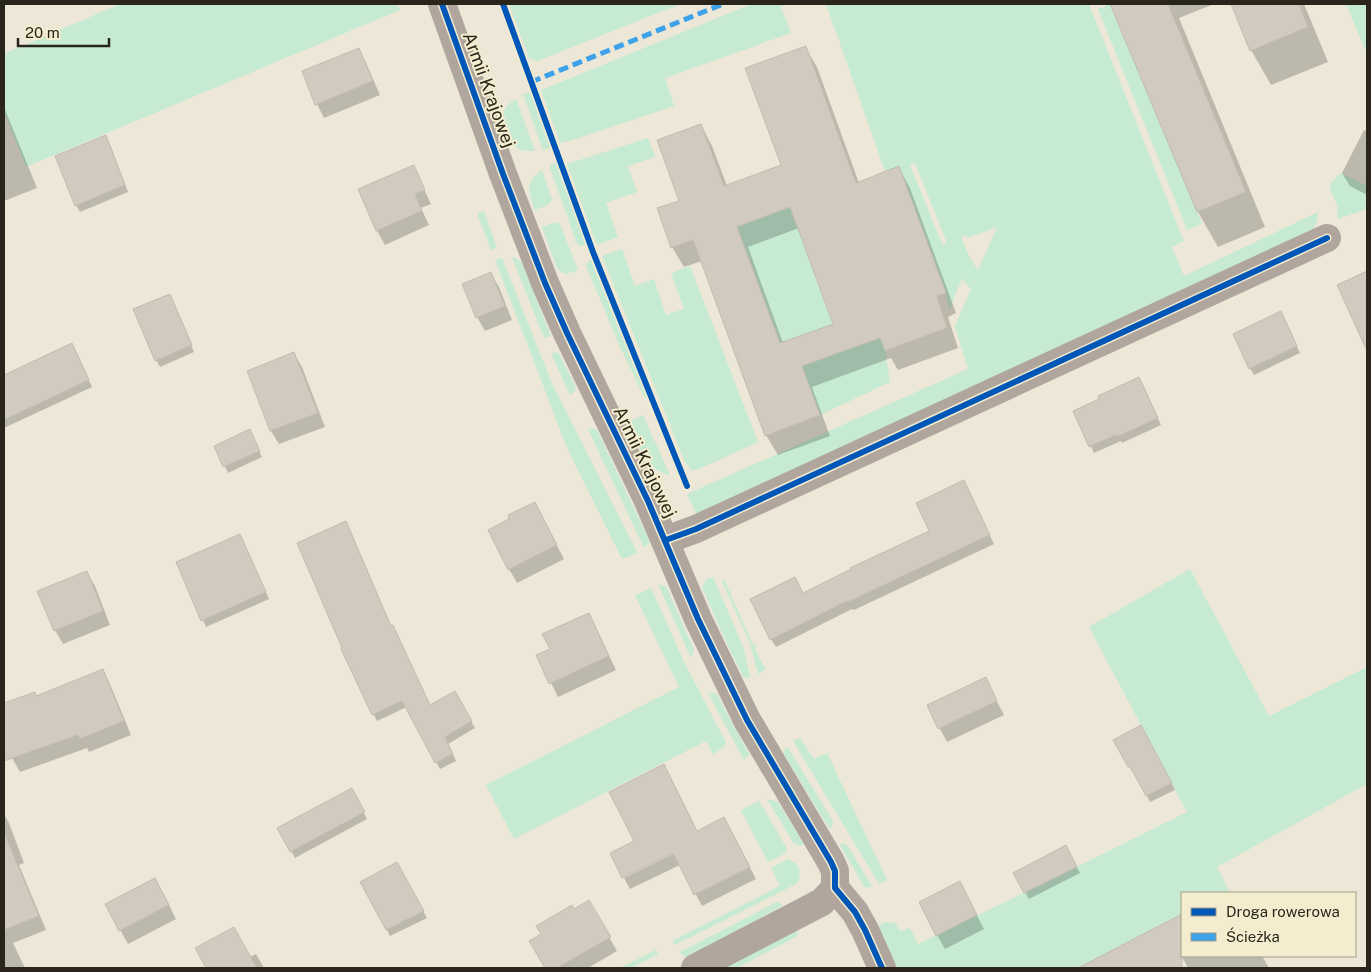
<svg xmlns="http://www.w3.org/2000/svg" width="1371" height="972" viewBox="0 0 1371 972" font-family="'Public Sans',sans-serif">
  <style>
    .green { fill: #c6ebd2; fill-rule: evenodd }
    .shadow { fill: #0003; fill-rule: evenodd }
    .building { fill: #d0cabf; stroke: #c2bcb0; fill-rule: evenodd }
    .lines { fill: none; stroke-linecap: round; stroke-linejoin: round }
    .street { stroke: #b1a69d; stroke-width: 28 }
    .quiet { stroke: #3ea2ea; stroke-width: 5; stroke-dasharray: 10 5; stroke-linecap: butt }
    .cycleway-casing { stroke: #f4eccf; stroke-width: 9 }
    .cycleway { stroke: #0057b8; stroke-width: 6 }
    .labels { text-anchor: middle; stroke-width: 4; stroke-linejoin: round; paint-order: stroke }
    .street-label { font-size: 18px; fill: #29251b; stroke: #f4eccf }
  </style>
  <rect width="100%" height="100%" fill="#ece7d7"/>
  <g class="green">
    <polygon points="120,4 398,4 400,10 26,167 4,112 4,54"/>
    <polygon points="509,4 681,4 537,61 529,58"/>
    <polygon points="752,4 787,4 781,7 791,33 665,78 674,106 573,140 560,143 541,90"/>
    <path d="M 826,4 L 1089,4 L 1184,241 L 1172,247 L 1184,276 L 1318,212 L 1317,221 L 1312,231 L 697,516 L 687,494 L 968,369 L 955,326 L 971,289 L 962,279 L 949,310 L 946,293 L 899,167 L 885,171 ZM 915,163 L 947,243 L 942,244 L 910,165 ZM 997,227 L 978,270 L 970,258 L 961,238 L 967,235 L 968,238 Z"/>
    <polygon points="1110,4 1202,224 1187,230 1098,9"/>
    <polygon points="1346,4 1367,4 1367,54"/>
    <polygon points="530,92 550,148 543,150 523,94"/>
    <path d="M 516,99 L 535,151 C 517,152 511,146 505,130 C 500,116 503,107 516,99 Z"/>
    <polygon points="648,138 655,157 628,166 637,192 606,203 618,237 597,245 567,164"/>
    <polygon points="556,163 586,244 581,246 577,244 549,165"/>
    <path d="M 542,170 L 552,199 L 548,205 L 535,210 C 529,192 524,182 542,170 Z"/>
    <polygon points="1341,173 1367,186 1367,209 1338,219 1337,204 1330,190 1331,183"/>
    <polygon points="790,207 843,351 880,338 885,351 890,382 820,415 792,339 780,343 737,227"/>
    <polygon points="484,211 497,248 491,250 477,213"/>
    <polygon points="556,222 560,224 578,270 566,274 561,272 557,268 542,227"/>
    <polygon points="622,249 635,286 654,279 666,315 684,309 671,273 690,266 758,442 697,470 691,470 685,462 602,256"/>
    <polygon points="512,257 515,257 522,263 551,336 544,338"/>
    <polygon points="502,258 551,381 637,552 636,554 622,559 567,448 495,260"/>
    <polygon points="589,260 591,260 647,398 645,398 620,347 586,266"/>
    <polygon points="558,352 576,387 574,392 570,395 551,354"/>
    <path d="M 643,415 L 670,475 C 644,469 640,449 630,427 L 633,420 Z"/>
    <polygon points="592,428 597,430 650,542 644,548 588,429"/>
    <polygon points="1190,569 1269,716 1367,667 1367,784 1217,867 1230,893 1182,893 1182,926 1177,916 1078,968 890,968 878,927 885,922 895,923 900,931 910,928 918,944 1024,893 1187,812 1089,627"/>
    <polygon points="713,577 743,646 750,677 744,678 722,633 702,587 707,579"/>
    <polygon points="724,579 752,643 756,645 755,650 766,670 758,674 750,643 722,582"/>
    <polygon points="658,584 666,586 694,650 691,658"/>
    <polygon points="651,588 684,662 726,742 724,747 713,754 706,741 514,839 486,785 679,687 635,595"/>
    <polygon points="708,693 716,693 749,754 744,760"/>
    <polygon points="800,738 814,759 827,753 887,880 879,884 793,741"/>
    <polygon points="787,746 833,821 832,827 829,828 783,753"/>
    <polygon points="767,799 778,802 804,844 800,846 794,844"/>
    <polygon points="759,801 786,847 786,853 768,862 741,810"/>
    <polygon points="842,843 847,845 872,886 865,888 840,845"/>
    <path d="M 788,859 C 799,864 801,869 799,881 L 794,885 L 675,945 L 672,941 L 780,886 L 771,868 Z"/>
    <polygon points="777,902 782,904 782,906 688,957 682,955 680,952"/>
    <polygon points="796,929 798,932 796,937 737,968 720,968"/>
    <polygon points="656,950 658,954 631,968 620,968"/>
  </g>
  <g class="shadow">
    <polygon points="1112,4 1214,4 1179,18 1265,227 1218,247 1198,212"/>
    <polygon points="1232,4 1304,4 1328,62 1271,85 1251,50"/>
    <path d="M 805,47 L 817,67 L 859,183 L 899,168 L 910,188 L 956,313 L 948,317 L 958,348 L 898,370 L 891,358 L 812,387 L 830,436 L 778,455 L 766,435 L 702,261 L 684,267 L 672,247 L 681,201 L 701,125 L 712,146 L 727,186 L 782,166 ZM 799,228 L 834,324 L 783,343 L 748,247 Z"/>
    <polygon points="358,49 366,63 380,95 324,118 317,104"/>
    <polygon points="4,107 37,188 4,201"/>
    <polygon points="1364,130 1367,131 1367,195 1350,186 1342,173"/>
    <polygon points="109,143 128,192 80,212 76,205"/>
    <polygon points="413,166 431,204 421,208 429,225 385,245 377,231 359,190"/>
    <polygon points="491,274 499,287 512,320 485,331 477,317"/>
    <polygon points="173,302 194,352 160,367 156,360"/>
    <polygon points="1284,319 1300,353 1254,375 1250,368"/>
    <polygon points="72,344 92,387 4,428 4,376"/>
    <polygon points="294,354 302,367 325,427 279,444 271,431 248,371"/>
    <polygon points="1143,385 1161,425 1122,443 1121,441 1094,453 1075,411"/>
    <polygon points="253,437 262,457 228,473 215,446"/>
    <polygon points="968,490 994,544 854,610 852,609 776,647 771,639 803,595 931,531"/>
    <polygon points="542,517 564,559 517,583 509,569 511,520"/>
    <polygon points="350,530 391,627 430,707 455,693 475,728 448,744 456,761 440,769 407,707 377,721 342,650"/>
    <polygon points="240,535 269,599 206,627 177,562"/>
    <polygon points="87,573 95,586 110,625 63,644 55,630"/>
    <polygon points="589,614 616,670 558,697 538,656 551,650"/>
    <polygon points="103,670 110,684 131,735 89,752 87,748 20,772 12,758 4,736 4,705 34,694 36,697"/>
    <polygon points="985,679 1004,715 947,742 928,706"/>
    <polygon points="1141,726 1175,790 1150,802 1135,772 1133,773 1115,740"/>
    <polygon points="351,790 367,819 295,858 279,829"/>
    <polygon points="4,814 9,823 24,863 19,865 46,930 13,943 25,968 4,968"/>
    <polygon points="731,831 756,879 702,906 680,865 630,889 624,878 679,851 698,832"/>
    <polygon points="1065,847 1080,873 1029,899 1015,873"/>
    <polygon points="397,864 427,918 390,936 362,883"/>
    <polygon points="163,893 176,919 128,944 106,905"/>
    <polygon points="967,896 984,929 945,949 937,935"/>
    <polygon points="589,902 617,951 588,968 546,968 531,942"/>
    <polygon points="1177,918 1182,928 1182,956 1262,956 1269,968 1188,968 1182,957 1162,968 1081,968"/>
    <polygon points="197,949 250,957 256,954 264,968 208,968"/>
  </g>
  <g class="building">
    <polygon points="1110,4 1168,4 1246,192 1197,212"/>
    <polygon points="1231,4 1299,4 1308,27 1250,51"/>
    <path d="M 806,46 L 856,183 L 899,166 L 946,293 L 937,296 L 947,328 L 885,351 L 880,338 L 802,366 L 820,415 L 765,436 L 693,240 L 671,248 L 657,208 L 679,201 L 657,140 L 701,124 L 724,186 L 781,165 L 745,68 ZM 790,207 L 833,324 L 780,343 L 737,227 Z"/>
    <polygon points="359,48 373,81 315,105 302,71"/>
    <polygon points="106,135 125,185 75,206 55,156"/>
    <polygon points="414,165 425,190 415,194 422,211 376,231 358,189"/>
    <polygon points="1367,271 1367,351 1337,285"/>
    <polygon points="491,272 505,306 476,318 462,284"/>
    <polygon points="170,294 192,345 155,361 133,309"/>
    <polygon points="1281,311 1297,346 1249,369 1233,334"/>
    <polygon points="72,343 89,380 4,420 4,375"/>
    <polygon points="294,352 318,413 270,431 247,371"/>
    <polygon points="1139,377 1158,418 1117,437 1116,435 1089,447 1073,411 1099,399 1098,396"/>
    <polygon points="250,429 260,451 223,467 214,446"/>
    <polygon points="964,480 990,535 848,602 847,601 770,640 750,599 795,577 803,593 851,569 850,568 929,531 916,503"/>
    <polygon points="535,502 557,545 508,570 488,530 509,519 508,515"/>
    <polygon points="346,521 391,626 393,625 430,705 455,691 472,721 445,737 453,754 435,763 402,701 372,715 341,649 342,648 297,543"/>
    <polygon points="240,534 266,592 201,621 176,562"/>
    <polygon points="87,571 103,611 54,631 37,591"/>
    <polygon points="589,613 609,656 549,684 536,655 550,649 542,634"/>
    <polygon points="103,669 124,721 80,739 78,735 4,761 4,703 35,692 36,696"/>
    <polygon points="986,677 997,701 938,729 927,705"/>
    <polygon points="1141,725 1172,783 1146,796 1130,766 1128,767 1113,740"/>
    <polygon points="664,764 697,831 724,817 750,867 694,895 673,853 622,878 610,853 634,841 609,792"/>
    <polygon points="352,788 365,812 290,852 277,828"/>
    <polygon points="4,832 39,916 4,930"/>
    <polygon points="1066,845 1077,867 1024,893 1013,873"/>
    <polygon points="397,862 424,911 386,930 360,882"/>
    <polygon points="155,878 169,905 119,931 105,904"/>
    <polygon points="960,881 977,915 936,936 919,902"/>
    <polygon points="589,900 611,937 557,968 545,968 529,941 541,934 536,926 572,905 574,909"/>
    <polygon points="1182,914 1182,968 1078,968"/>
    <polygon points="234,927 257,968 206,968 195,948"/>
  </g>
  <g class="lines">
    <g class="street">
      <polyline points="442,4 503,174 545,283 567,333 648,501 698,619 747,720 831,862 835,871 835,888 855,912 865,930 882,968"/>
      <polyline points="666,540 696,529 1327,238"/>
      <polyline points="695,968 822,902 835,888"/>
    </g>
    <polyline class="quiet" points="531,82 723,4"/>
    <defs>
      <g id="cycleway">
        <polyline points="442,4 503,174 545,283 567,333 648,501 698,619 747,720 831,862 835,871 835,888 855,912 865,930 882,968"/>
        <polyline points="503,4 593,252 687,486"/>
        <polyline points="666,540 696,529 1327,238"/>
      </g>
    </defs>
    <use href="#cycleway" class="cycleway-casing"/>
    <use href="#cycleway" class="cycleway"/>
  </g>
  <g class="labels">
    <g class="street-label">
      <text transform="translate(489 90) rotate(70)" y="6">Armii Krajowej</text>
      <text transform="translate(645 462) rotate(64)" y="6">Armii Krajowej</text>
    </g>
  </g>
  <rect width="1371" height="972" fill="none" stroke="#29251b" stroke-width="10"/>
  <rect x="1181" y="892" width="175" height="65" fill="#f4eccf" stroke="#a39c87"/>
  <rect x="1191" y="908" width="25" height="8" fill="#0057b8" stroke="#a39c87"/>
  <text x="1226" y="917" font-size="15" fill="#29251b">Droga rowerowa</text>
  <rect x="1191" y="933" width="25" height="8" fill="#3ea2ea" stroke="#a39c87"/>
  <text x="1226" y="942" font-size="15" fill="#29251b">Ścieżka</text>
  <path d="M18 38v8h91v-8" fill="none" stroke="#29251b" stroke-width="2.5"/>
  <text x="25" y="38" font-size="15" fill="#29251b" stroke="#f4eccf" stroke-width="4" paint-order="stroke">20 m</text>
</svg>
